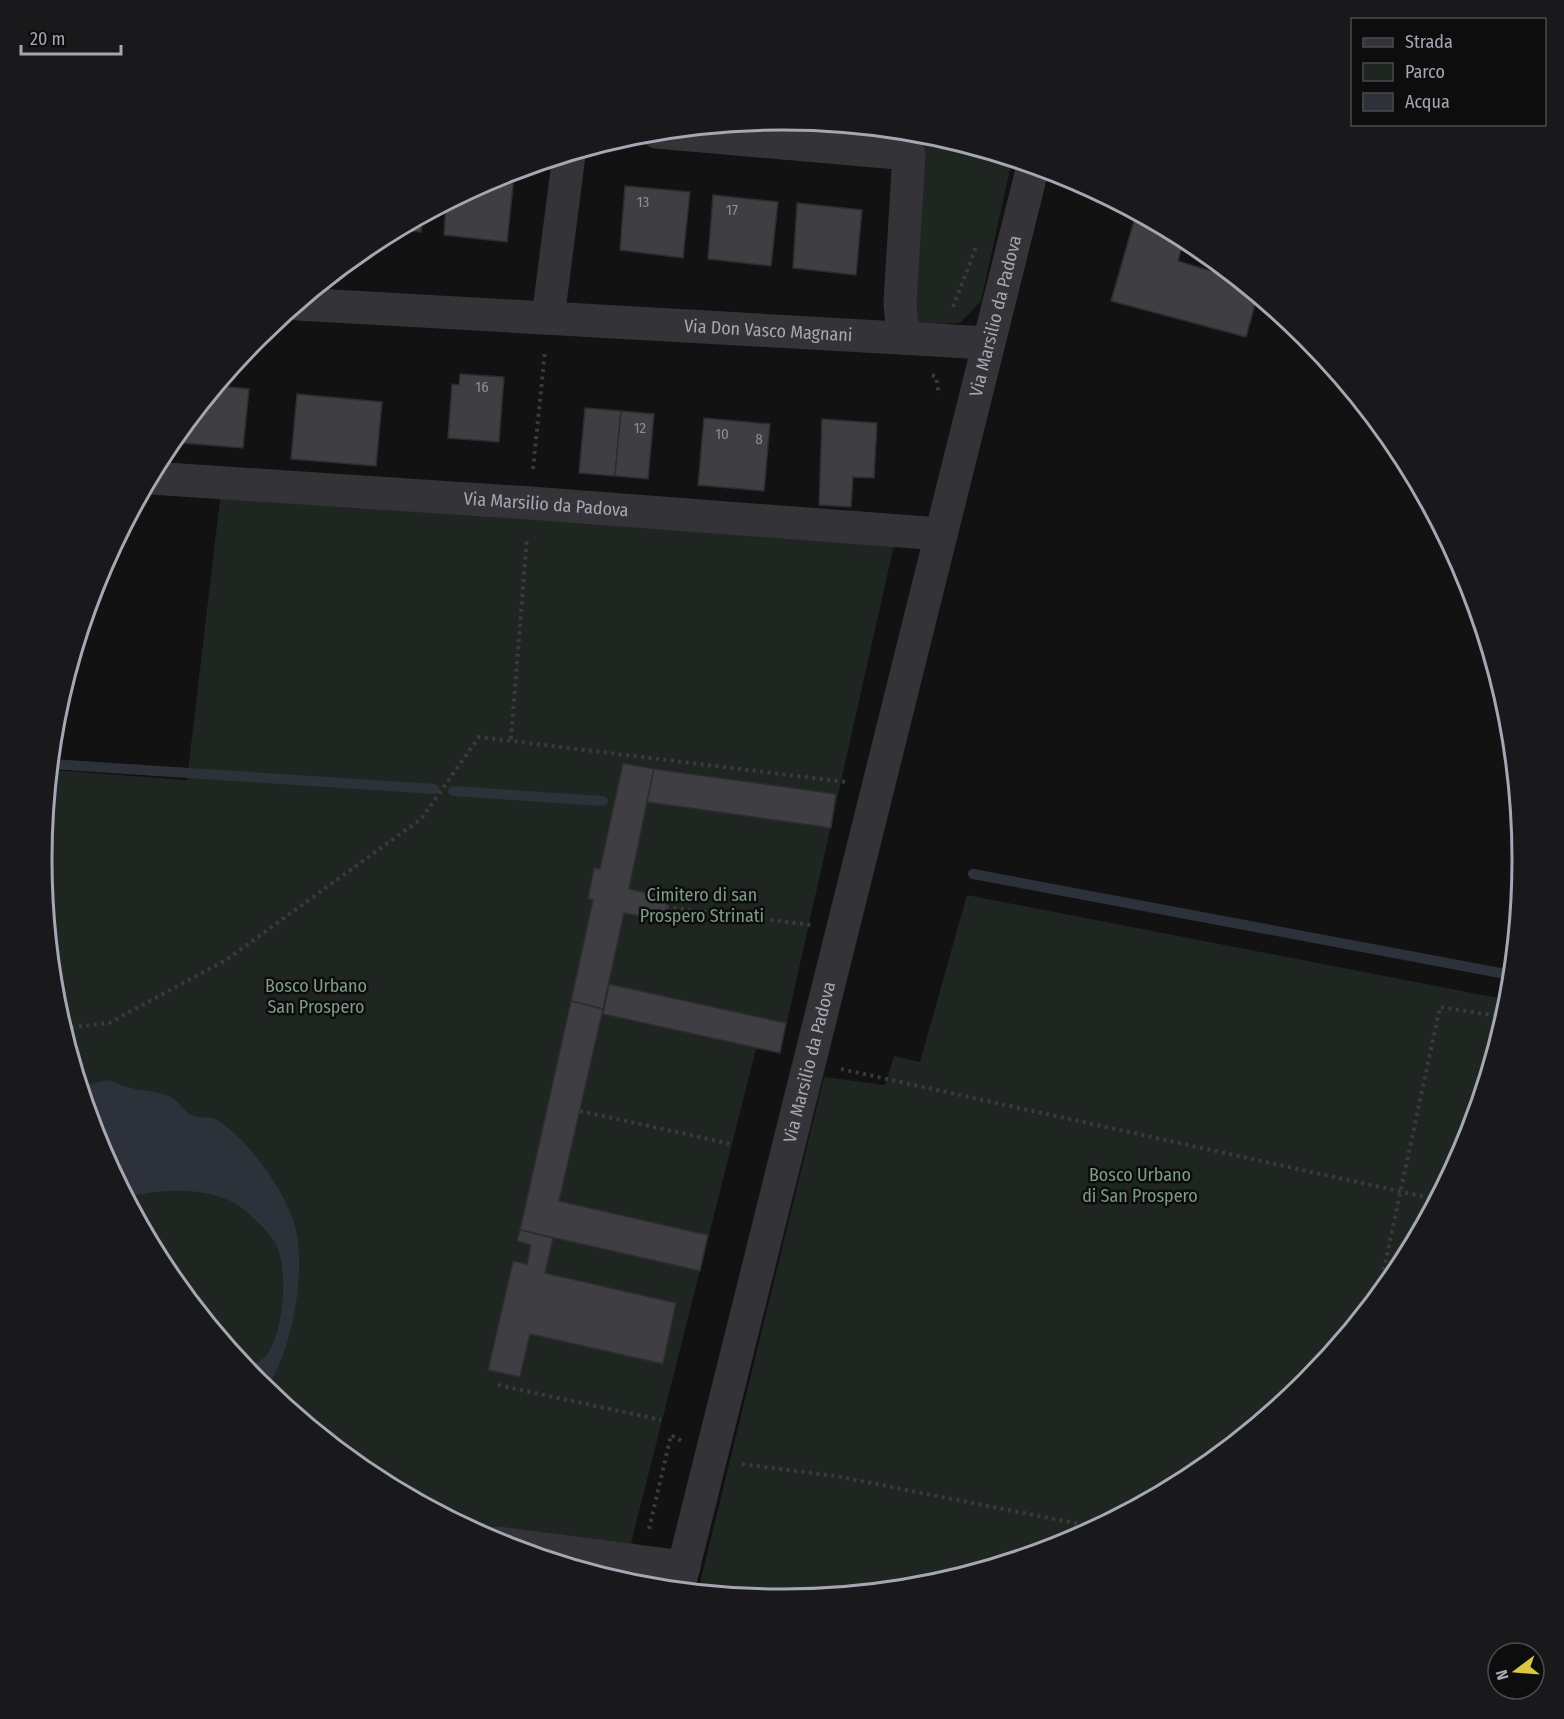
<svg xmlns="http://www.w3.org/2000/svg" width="1564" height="1719" viewBox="0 0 1564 1719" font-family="'Fira Sans Condensed',sans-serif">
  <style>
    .green { fill: #1f2621 }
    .water { fill: #2d323a }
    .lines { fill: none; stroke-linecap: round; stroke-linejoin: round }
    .stream { stroke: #2d323a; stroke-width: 10 }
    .building { fill: #3f3f43; stroke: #2d2c2f; stroke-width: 1.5 }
    .path { stroke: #3a3a3f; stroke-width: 4; stroke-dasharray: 3 4.5; stroke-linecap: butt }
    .minor { stroke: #343438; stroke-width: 33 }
    .labels { text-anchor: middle; stroke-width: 5; stroke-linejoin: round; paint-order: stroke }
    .number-label { font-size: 15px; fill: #8c8d96 }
    .street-label { font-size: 18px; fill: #a5a7b2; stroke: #0d0d0e }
    .park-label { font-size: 18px; fill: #7e9b86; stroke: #0d0d0e }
    .rim { fill: none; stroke: #a5a7b2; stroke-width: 3 }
  </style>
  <rect width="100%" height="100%" fill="#121213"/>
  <g class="green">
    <polygon points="924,134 1012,160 981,301 960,323 915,325"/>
    <polygon points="221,491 896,536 780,1053 756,1049 631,1543 652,1549 642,1586 498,1543 371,1475 259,1383 167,1270 98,1142 56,1004 42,860 51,770 187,780"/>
    <polygon points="967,895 1508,1000 1466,1143 1397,1271 1305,1383 1193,1475 1065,1543 926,1585 782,1599 698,1591 824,1077 885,1085 894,1056 920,1062"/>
  </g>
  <path class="water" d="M 110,1080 C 134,1093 151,1088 171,1097 C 179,1100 183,1111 191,1115 C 199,1119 210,1116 217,1120 C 249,1140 288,1194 296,1230 C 306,1274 292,1351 266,1389 L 246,1368 C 252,1364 262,1361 266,1356 C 284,1333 290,1266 274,1241 C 268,1231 253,1217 243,1209 C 213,1185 162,1189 127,1197 L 98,1142 L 80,1084 L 87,1085 Z"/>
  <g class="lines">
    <g class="stream">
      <polyline points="51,764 434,789"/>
      <polyline points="453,791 603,801"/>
      <polyline points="973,874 1511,975"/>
    </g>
  </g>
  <g class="building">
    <polygon points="499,176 514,177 507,242 444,235 446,204"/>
    <polygon points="625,186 690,192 683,258 620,250"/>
    <polygon points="713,195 778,202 771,266 708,259"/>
    <polygon points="797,203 862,210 856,275 793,268"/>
    <polygon points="1136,214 1184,239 1178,261 1234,278 1257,297 1246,337 1111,301"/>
    <polygon points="423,216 421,232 398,230"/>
    <polygon points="460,374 504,377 499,442 448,438 452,384 459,385"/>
    <polygon points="218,386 249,389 243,448 172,442"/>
    <polygon points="297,394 382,402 376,466 291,459"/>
    <polygon points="585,408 621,411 615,476 579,473"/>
    <polygon points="621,411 654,414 648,479 615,476"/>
    <polygon points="704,418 770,424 764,491 698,485"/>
    <polygon points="822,419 877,423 874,478 853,477 851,507 819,505"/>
    <polygon points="623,763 654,769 629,889 668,898 663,921 624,913 603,1009 571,1001 593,900 588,899 594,868 600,869"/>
    <polygon points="654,769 836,794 831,828 647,802"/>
    <polygon points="609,984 786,1023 780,1053 603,1014"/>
    <polygon points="571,1001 603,1009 559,1201 708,1235 700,1271 520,1230"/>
    <polygon points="520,1230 553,1238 545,1273 676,1303 663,1364 530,1334 520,1377 488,1370 513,1261 527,1264 531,1245 517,1241"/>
  </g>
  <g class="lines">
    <g class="path">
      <polyline points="953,307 976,247"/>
      <polyline points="932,375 936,377 939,395"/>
      <polyline points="533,469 545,351"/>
      <polyline points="511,739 527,537"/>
      <polyline points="666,907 811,925"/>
      <polyline points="64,1028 109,1023 226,960 421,819 479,737 846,782"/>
      <polyline points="841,1069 1435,1199"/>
      <polyline points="580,1111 731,1144"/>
      <polyline points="1379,1292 1440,1007 1504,1017"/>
      <polyline points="498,1385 661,1420"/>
      <polyline points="742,1464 835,1476 1095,1527"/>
      <polyline points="649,1529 671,1435 682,1441"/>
    </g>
    <g class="minor">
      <polyline points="657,132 909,154 900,303 903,338"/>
      <path id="s1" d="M 298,304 L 987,343"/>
      <polyline points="548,318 569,155"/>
      <path id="s2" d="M 151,478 L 530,503 L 940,534"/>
      <polyline points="498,1543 684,1567"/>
      <path id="s3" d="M 678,1589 L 1033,166"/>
    </g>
  </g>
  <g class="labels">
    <g class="number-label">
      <text x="643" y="207">13</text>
      <text x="732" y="215">17</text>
      <text x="482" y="392">16</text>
      <text x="640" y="433">12</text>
      <text x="722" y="439">10</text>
      <text x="759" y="444">8</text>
    </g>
    <g class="street-label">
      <text dy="6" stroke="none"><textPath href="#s3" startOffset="1312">Via Marsilio da Padova</textPath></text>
      <text dy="6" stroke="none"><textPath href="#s1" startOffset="471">Via Don Vasco Magnani</textPath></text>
      <text dy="6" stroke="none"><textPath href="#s2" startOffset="396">Via Marsilio da Padova</textPath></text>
      <text dy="6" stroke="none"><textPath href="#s3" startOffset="543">Via Marsilio da Padova</textPath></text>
    </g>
    <g class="park-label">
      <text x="702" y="901">Cimitero di san<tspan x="702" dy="21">Prospero Strinati</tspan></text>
      <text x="316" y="992">Bosco Urbano<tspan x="316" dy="21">San Prospero</tspan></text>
      <text x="1140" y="1181">Bosco Urbano<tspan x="1140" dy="21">di San Prospero</tspan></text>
    </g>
  </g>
  <path d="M0 0H1564V1719H0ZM781 130H783A729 729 0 0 1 1512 859V860A729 729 0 0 1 783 1589H781A729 729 0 0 1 52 860V859A729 729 0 0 1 781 130Z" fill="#19191b" fill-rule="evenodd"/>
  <path class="rim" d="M781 130H783A729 729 0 0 1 1512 859V860A729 729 0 0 1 783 1589H781A729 729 0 0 1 52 860V859A729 729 0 0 1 781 130Z"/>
  <rect x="1351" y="18" width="195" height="108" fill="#0d0d0e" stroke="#4a4b50" stroke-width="1.5"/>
  <rect x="1363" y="38" width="30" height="9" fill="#343438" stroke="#4a4b50" stroke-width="1.5"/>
  <text x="1405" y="48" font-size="18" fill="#a5a7b2">Strada</text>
  <rect x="1363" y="63" width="30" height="18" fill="#1f2621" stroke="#4a4b50" stroke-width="1.5"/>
  <text x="1405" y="78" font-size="18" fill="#a5a7b2">Parco</text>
  <rect x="1363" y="93" width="30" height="18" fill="#2d323a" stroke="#4a4b50" stroke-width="1.5"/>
  <text x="1405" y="108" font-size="18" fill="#a5a7b2">Acqua</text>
  <g transform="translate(1516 1671) rotate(254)"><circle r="28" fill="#0d0d0e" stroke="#4a4b50" stroke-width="1.5"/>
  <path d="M0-4.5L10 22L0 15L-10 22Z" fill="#dbc743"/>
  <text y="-9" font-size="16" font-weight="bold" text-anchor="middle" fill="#a5a7b2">N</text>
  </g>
  <path d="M21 45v9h100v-9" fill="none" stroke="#a5a7b2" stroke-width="3"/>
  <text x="30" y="45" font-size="18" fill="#a5a7b2" stroke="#0d0d0e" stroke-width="4.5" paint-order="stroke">20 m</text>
</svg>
